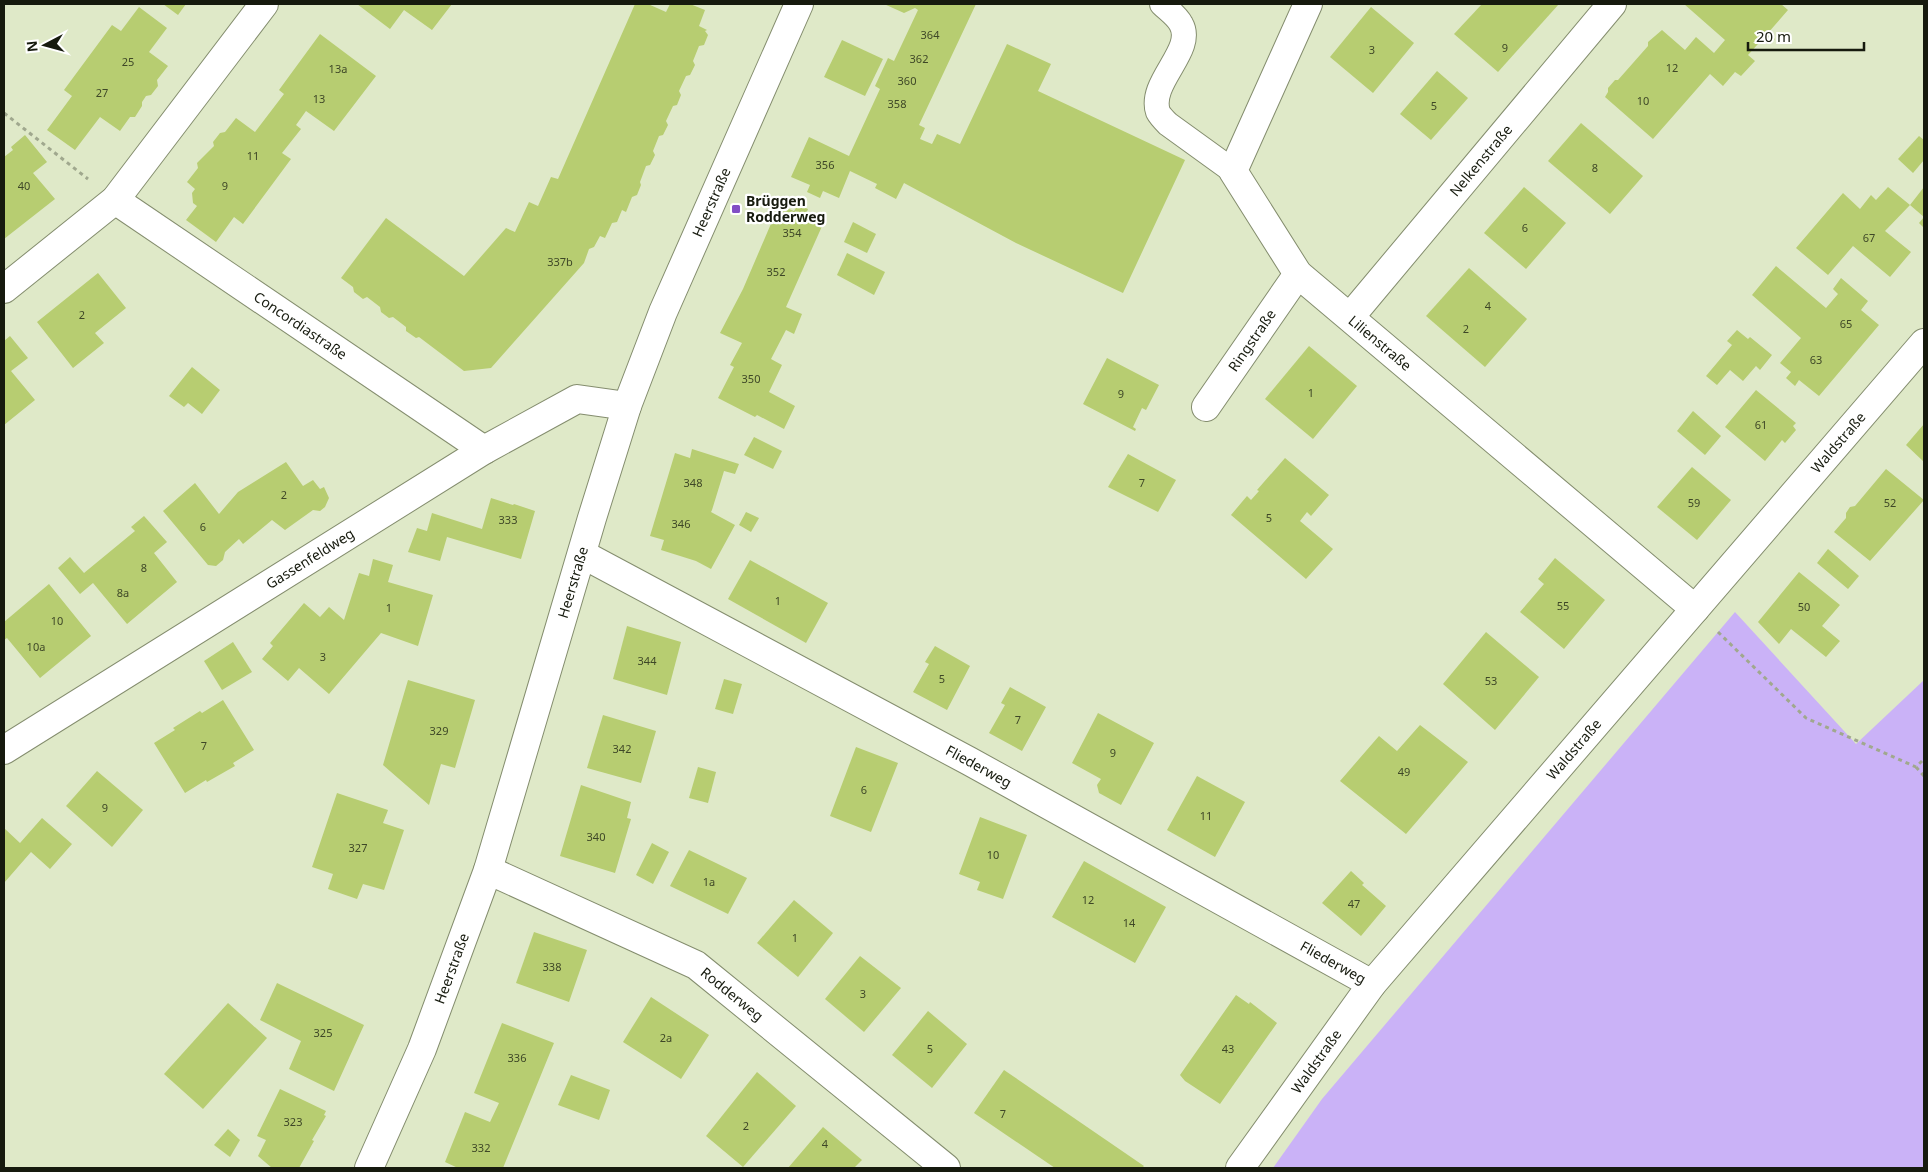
<svg xmlns="http://www.w3.org/2000/svg" width="1928" height="1172" viewBox="0 0 1928 1172" font-family="'Noto Sans',sans-serif">
  <style>
    .green { fill: #cab2f7 }
    .building { fill: #b7cd71 }
    .lines { fill: none; stroke-linecap: round; stroke-linejoin: round }
    .service-casing { stroke: #848d6e; stroke-width: 26 }
    .minor-casing { stroke: #848d6e; stroke-width: 30 }
    .secondary-casing { stroke: #848d6e; stroke-width: 30 }
    .path { stroke: #a0a88e; stroke-width: 3; stroke-dasharray: 4 4; stroke-linecap: butt }
    .service { stroke: #fff; stroke-width: 24 }
    .minor { stroke: #fff; stroke-width: 28 }
    .secondary { stroke: #fff; stroke-width: 28 }
    .poi-dot { fill: #824ec5; stroke: #fff; stroke-width: 2 }
    .labels { text-anchor: middle; stroke-width: 4.5; stroke-linejoin: round; paint-order: stroke }
    .number-label { font-size: 11px; fill: #3e4727 }
    .street-label { font-size: 14px; fill: #161a0e; stroke: #fff }
    .poi-label { font-size: 14px; font-weight: bold; fill: #161a0e; stroke: #fff; text-anchor: start }
  </style>
  <rect width="100%" height="100%" fill="#dfe9c8"/>
  <polygon class="green" points="1735,612 1856,744 1924,680 1924,1168 1273,1168 1322,1099"/>
  <g class="building">
    <polygon points="163,4 186,4 178,15"/>
    <polygon points="357,4 452,4 432,30 404,10 390,29"/>
    <polygon points="635,4 648,4 666,12 670,4 690,4 705,10 699,26 707,30 705,31 708,35 704,45 699,46 693,61 695,65 690,75 686,76 679,91 681,95 677,105 673,106 666,121 668,125 663,135 659,136 653,151 655,155 650,165 646,166 640,182 641,185 637,195 632,197 626,212 622,210 617,222 612,223 605,238 600,236 594,247 589,249 584,263 491,368 464,371 419,337 416,338 406,331 406,327 393,317 389,318 381,312 380,307 367,297 363,299 354,292 353,287 341,278 386,218 464,276 506,228 515,232 529,202 538,206 551,177 558,179"/>
    <polygon points="884,4 976,4 919,125 925,128 920,139 932,144 937,134 960,144 1007,44 1051,64 1038,91 1185,160 1123,293 1016,243 904,183 896,199 875,188 877,184 850,171 839,198 823,191 820,198 807,192 810,185 791,177 809,137 849,156 880,89 875,86 888,58 894,61 918,10 915,8 904,13"/>
    <polygon points="1482,4 1559,4 1498,72 1454,34"/>
    <polygon points="1684,4 1781,4 1788,10 1768,33 1775,39 1773,41 1766,35 1748,55 1755,61 1741,76 1735,72 1723,86 1710,74 1653,139 1605,97 1608,92 1608,88 1615,80 1618,80 1648,46 1648,42 1662,30 1685,50 1696,37 1714,53 1725,40"/>
    <polygon points="139,7 167,28 149,52 168,66 157,80 158,86 151,95 146,96 142,102 142,106 135,117 130,117 120,131 100,117 75,150 47,130 72,96 64,90 112,25 121,31"/>
    <polygon points="1371,7 1414,43 1373,93 1330,57"/>
    <polygon points="320,34 376,76 334,131 306,111 296,125 301,129 282,153 291,159 243,224 234,217 216,242 186,220 197,206 193,203 192,193 195,189 187,182 198,168 197,163 214,146 213,142 220,133 225,132 236,118 255,132 284,94 279,90"/>
    <polygon points="842,40 883,59 865,96 824,77"/>
    <polygon points="1437,71 1468,98 1431,140 1400,114"/>
    <polygon points="1581,123 1643,176 1610,214 1548,161"/>
    <polygon points="25,135 47,162 33,173 55,199 4,239 4,157 13,150 11,147"/>
    <polygon points="1919,136 1924,140 1924,160 1913,173 1898,159"/>
    <polygon points="1524,187 1566,223 1526,269 1484,233"/>
    <polygon points="1888,187 1910,205 1924,187 1924,217 1910,205 1885,231 1911,252 1890,277 1853,246 1828,275 1796,248 1843,193 1860,209 1871,195 1876,200"/>
    <polygon points="779,205 794,211 798,205 808,209 805,217 823,224 786,307 802,314 794,334 786,330 771,359 782,365 769,392 795,406 784,429 757,415 755,417 718,398 734,367 730,365 742,343 720,333 743,289"/>
    <polygon points="1924,217 1924,228 1919,223"/>
    <polygon points="853,222 876,234 867,253 844,242"/>
    <polygon points="847,253 885,272 874,295 837,275"/>
    <polygon points="1776,266 1826,308 1838,294 1833,289 1841,278 1868,301 1861,310 1879,325 1819,396 1799,380 1795,386 1786,378 1791,372 1780,363 1801,338 1752,295"/>
    <polygon points="1469,268 1527,319 1485,367 1426,316"/>
    <polygon points="98,273 126,308 95,333 104,343 73,368 37,322"/>
    <polygon points="1737,330 1748,339 1750,337 1772,355 1760,370 1756,366 1743,381 1730,370 1717,385 1706,376 1732,345 1727,341"/>
    <polygon points="10,336 28,358 11,371 35,400 4,425 4,341"/>
    <polygon points="1309,346 1357,386 1313,439 1265,399"/>
    <polygon points="1107,358 1159,385 1146,410 1142,408 1133,427 1136,429 1135,431 1083,404"/>
    <polygon points="192,367 220,390 202,414 188,403 184,407 169,396"/>
    <polygon points="1756,390 1796,423 1793,426 1796,430 1785,443 1782,440 1765,461 1725,427"/>
    <polygon points="1693,411 1721,436 1705,455 1677,431"/>
    <polygon points="1924,424 1924,462 1906,445"/>
    <polygon points="754,437 782,451 773,469 744,455"/>
    <polygon points="692,449 739,464 735,474 724,471 712,510 711,512 735,525 711,569 696,561 661,550 664,540 650,536 675,453 690,458"/>
    <polygon points="1128,454 1176,480 1158,512 1108,487"/>
    <polygon points="1285,458 1329,495 1311,516 1307,512 1300,521 1333,549 1306,579 1231,515 1247,496 1251,500 1259,491 1257,490"/>
    <polygon points="286,462 303,486 313,480 320,489 324,487 329,498 325,507 320,511 313,510 285,530 272,520 243,544 239,539 225,552 223,560 216,566 208,565 163,511 195,483 219,514 238,492"/>
    <polygon points="1692,467 1731,500 1697,540 1657,507"/>
    <polygon points="1886,469 1924,500 1870,561 1834,532 1846,518 1846,513 1850,507 1855,506"/>
    <polygon points="491,498 513,505 514,504 535,511 521,559 447,537 440,561 408,552 417,528 427,531 432,513 482,529"/>
    <polygon points="746,512 759,518 751,532 739,525"/>
    <polygon points="144,516 167,542 154,553 177,582 127,624 93,583 80,594 58,568 70,557 84,573 135,531 131,527"/>
    <polygon points="1828,549 1859,576 1848,589 1817,563"/>
    <polygon points="1555,558 1605,600 1564,649 1520,612 1544,584 1538,579"/>
    <polygon points="373,559 393,565 388,582 433,595 418,646 381,633 329,694 299,668 288,681 262,659 273,646 270,643 304,603 320,617 329,607 344,620 359,573 369,576"/>
    <polygon points="750,560 828,603 806,643 728,599"/>
    <polygon points="1799,572 1840,605 1822,626 1840,641 1826,657 1791,629 1779,644 1758,622"/>
    <polygon points="49,584 91,636 40,678 7,638 4,640 4,622"/>
    <polygon points="627,626 681,642 667,695 613,679"/>
    <polygon points="1486,632 1539,677 1495,730 1443,684"/>
    <polygon points="233,642 252,672 222,690 204,661"/>
    <polygon points="935,646 970,666 947,710 913,692 929,664 925,662"/>
    <polygon points="724,679 742,684 733,714 715,709"/>
    <polygon points="408,680 475,700 455,768 441,764 429,805 383,765"/>
    <polygon points="1010,687 1046,707 1022,751 989,733 1005,705 1001,703"/>
    <polygon points="223,700 254,750 233,763 235,766 207,782 206,780 185,793 154,743 175,730 173,728 200,711 202,713"/>
    <polygon points="1098,713 1154,743 1121,805 1099,793 1097,785 1101,779 1072,763"/>
    <polygon points="603,715 656,731 641,783 587,768"/>
    <polygon points="1420,725 1468,762 1406,834 1340,781 1379,736 1397,751"/>
    <polygon points="856,747 898,763 871,832 830,816"/>
    <polygon points="698,767 716,772 708,803 689,798"/>
    <polygon points="97,771 143,810 112,847 66,806"/>
    <polygon points="1197,776 1245,802 1215,857 1167,830"/>
    <polygon points="581,785 631,802 627,818 631,819 615,873 560,856"/>
    <polygon points="337,793 388,810 383,823 404,830 384,890 363,884 357,899 328,889 333,874 312,867"/>
    <polygon points="980,817 1027,835 1003,899 977,890 980,882 959,874"/>
    <polygon points="42,818 72,844 50,869 31,852 4,883 4,828 20,843"/>
    <polygon points="652,843 669,852 653,884 636,875"/>
    <polygon points="689,850 747,878 728,914 670,886"/>
    <polygon points="1084,861 1166,907 1135,963 1052,917"/>
    <polygon points="1351,871 1364,883 1362,885 1386,906 1361,936 1322,903"/>
    <polygon points="794,900 833,933 798,977 757,943"/>
    <polygon points="534,932 587,950 569,1002 516,983"/>
    <polygon points="860,956 901,988 864,1032 825,999"/>
    <polygon points="277,983 364,1025 334,1091 289,1069 301,1041 260,1020"/>
    <polygon points="1236,995 1249,1004 1250,1002 1277,1023 1220,1104 1185,1081 1180,1075"/>
    <polygon points="651,997 709,1035 681,1079 623,1042"/>
    <polygon points="228,1003 267,1038 203,1109 164,1074"/>
    <polygon points="928,1011 967,1044 932,1088 892,1055"/>
    <polygon points="502,1023 554,1043 503,1168 458,1168 445,1162 465,1112 490,1122 499,1103 474,1093"/>
    <polygon points="1004,1070 1144,1166 1142,1168 1055,1168 974,1113"/>
    <polygon points="757,1072 796,1106 743,1167 706,1136"/>
    <polygon points="571,1075 610,1090 599,1120 558,1105"/>
    <polygon points="280,1089 326,1111 324,1115 326,1116 312,1140 314,1141 299,1168 272,1168 258,1156 266,1140 257,1136"/>
    <polygon points="823,1127 862,1160 854,1168 788,1168"/>
    <polygon points="228,1129 240,1140 230,1157 214,1145"/>
  </g>
  <g class="lines">
    <defs>
      <path id="service" d="M 1162,4 C 1168,10 1177,16 1181,24 C 1196,50 1148,82 1158,112 C 1160,116 1164,120 1168,124 L 1233,171"/>
      <g id="minor">
        <path id="s1" d="M 1308,4 L 1233,171 L 1298,274 L 1695,609"/>
        <path id="s2" d="M 115,200 L 484,450"/>
        <polyline points="4,289 115,200 264,4"/>
        <path id="s3" d="M 1350,317 L 1612,4"/>
        <path id="s4" d="M 1206,407 L 1298,274"/>
        <path id="s5" d="M 582,554 L 969,761 L 1372,984"/>
        <path id="s6" d="M 4,750 L 484,450 L 577,399 L 627,406"/>
        <path id="s7" d="M 488,870 L 696,965 L 946,1168"/>
        <path id="s8" d="M 1240,1168 L 1372,984 L 1924,343"/>
      </g>
      <g id="secondary">
        <path id="s9" d="M 369,1168 L 422,1049 L 488,870 L 592,518 L 627,406 L 663,312 L 799,4"/>
      </g>
    </defs>
    <use href="#service" class="service-casing"/>
    <use href="#minor" class="minor-casing"/>
    <use href="#secondary" class="secondary-casing"/>
    <g class="path">
      <polyline points="4,113 88,179"/>
      <polyline points="1718,632 1806,718 1916,767 1924,759"/>
      <polyline points="1916,767 1924,776"/>
    </g>
    <use href="#service" class="service"/>
    <use href="#minor" class="minor"/>
    <use href="#secondary" class="secondary"/>
  </g>
  <rect class="poi-dot" x="731" y="204" width="10" height="10" rx="2.5"/>
  <g class="labels">
    <g class="number-label">
      <text x="930" y="39">364</text>
      <text x="1505" y="52">9</text>
      <text x="1372" y="54">3</text>
      <text x="919" y="63">362</text>
      <text x="128" y="66">25</text>
      <text x="1672" y="72">12</text>
      <text x="338" y="73">13a</text>
      <text x="907" y="85">360</text>
      <text x="102" y="97">27</text>
      <text x="319" y="103">13</text>
      <text x="1643" y="105">10</text>
      <text x="897" y="108">358</text>
      <text x="1434" y="110">5</text>
      <text x="253" y="160">11</text>
      <text x="825" y="169">356</text>
      <text x="1595" y="172">8</text>
      <text x="24" y="190">40</text>
      <text x="225" y="190">9</text>
      <text x="1525" y="232">6</text>
      <text x="792" y="237">354</text>
      <text x="1869" y="242">67</text>
      <text x="560" y="266">337b</text>
      <text x="776" y="276">352</text>
      <text x="1488" y="310">4</text>
      <text x="82" y="319">2</text>
      <text x="1846" y="328">65</text>
      <text x="1466" y="333">2</text>
      <text x="1816" y="364">63</text>
      <text x="751" y="383">350</text>
      <text x="1311" y="397">1</text>
      <text x="1121" y="398">9</text>
      <text x="1761" y="429">61</text>
      <text x="693" y="487">348</text>
      <text x="1142" y="487">7</text>
      <text x="284" y="499">2</text>
      <text x="1694" y="507">59</text>
      <text x="1890" y="507">52</text>
      <text x="1269" y="522">5</text>
      <text x="508" y="524">333</text>
      <text x="681" y="528">346</text>
      <text x="203" y="531">6</text>
      <text x="144" y="572">8</text>
      <text x="123" y="597">8a</text>
      <text x="778" y="605">1</text>
      <text x="1563" y="610">55</text>
      <text x="1804" y="611">50</text>
      <text x="389" y="612">1</text>
      <text x="57" y="625">10</text>
      <text x="36" y="651">10a</text>
      <text x="323" y="661">3</text>
      <text x="647" y="665">344</text>
      <text x="942" y="683">5</text>
      <text x="1491" y="685">53</text>
      <text x="1018" y="724">7</text>
      <text x="439" y="735">329</text>
      <text x="204" y="750">7</text>
      <text x="622" y="753">342</text>
      <text x="1113" y="757">9</text>
      <text x="1404" y="776">49</text>
      <text x="864" y="794">6</text>
      <text x="105" y="812">9</text>
      <text x="1206" y="820">11</text>
      <text x="596" y="841">340</text>
      <text x="358" y="852">327</text>
      <text x="993" y="859">10</text>
      <text x="709" y="886">1a</text>
      <text x="1088" y="904">12</text>
      <text x="1354" y="908">47</text>
      <text x="1129" y="927">14</text>
      <text x="795" y="942">1</text>
      <text x="552" y="971">338</text>
      <text x="863" y="998">3</text>
      <text x="323" y="1037">325</text>
      <text x="666" y="1042">2a</text>
      <text x="930" y="1053">5</text>
      <text x="1228" y="1053">43</text>
      <text x="517" y="1062">336</text>
      <text x="1003" y="1118">7</text>
      <text x="293" y="1126">323</text>
      <text x="746" y="1130">2</text>
      <text x="825" y="1148">4</text>
      <text x="481" y="1152">332</text>
    </g>
    <g class="street-label">
      <text dy="5" stroke="none"><textPath href="#s3" startOffset="204">Nelkenstraße</textPath></text>
      <text dy="5" stroke="none"><textPath href="#s9" startOffset="1026">Heerstraße</textPath></text>
      <text dy="5" stroke="none"><textPath href="#s2" startOffset="224">Concordiastraße</textPath></text>
      <text dy="5" stroke="none"><textPath href="#s4" startOffset="81">Ringstraße</textPath></text>
      <text dy="5" stroke="none"><textPath href="#s1" startOffset="412">Lilienstraße</textPath></text>
      <text dy="5" stroke="none"><textPath href="#s8" startOffset="941">Waldstraße</textPath></text>
      <text dy="5" stroke="none"><textPath href="#s6" startOffset="361">Gassenfeldweg</textPath></text>
      <text dy="5" stroke="none"><textPath href="#s9" startOffset="621">Heerstraße</textPath></text>
      <text dy="5" stroke="none"><textPath href="#s8" startOffset="536">Waldstraße</textPath></text>
      <text dy="5" stroke="none"><textPath href="#s5" startOffset="450">Fliederweg</textPath></text>
      <text dy="5" stroke="none"><textPath href="#s5" startOffset="855">Fliederweg</textPath></text>
      <text dy="5" stroke="none"><textPath href="#s9" startOffset="216">Heerstraße</textPath></text>
      <text dy="5" stroke="none"><textPath href="#s7" startOffset="275">Rodderweg</textPath></text>
      <text dy="5" stroke="none"><textPath href="#s8" startOffset="131">Waldstraße</textPath></text>
    </g>
    <g class="poi-label">
      <text x="746" y="206">Brüggen<tspan x="746" dy="16">Rodderweg</tspan></text>
    </g>
  </g>
  <rect width="1928" height="1172" fill="none" stroke="#161a0e" stroke-width="10"/>
  <g transform="translate(45 45) rotate(264)" stroke="#ffffff" stroke-width="4" paint-order="stroke">
  <path d="M0-4L9 19L0 12L-9 19Z" fill="#161a0e"/>
  <text y="-8" font-size="14" font-weight="bold" text-anchor="middle" fill="#161a0e">N</text>
  </g>
  <path d="M1748 42v8h116v-8" fill="none" stroke="#161a0e" stroke-width="2.5"/>
  <text x="1756" y="42" font-size="15" fill="#161a0e" stroke="#ffffff" stroke-width="4" paint-order="stroke">20 m</text>
</svg>
